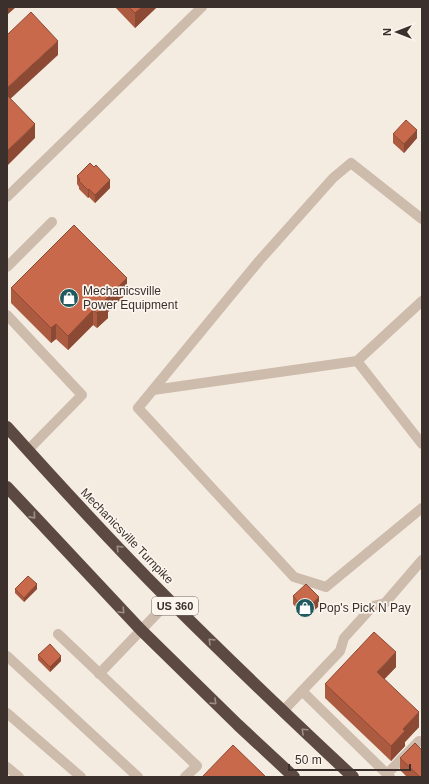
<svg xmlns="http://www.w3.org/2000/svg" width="429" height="784" viewBox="0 0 429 784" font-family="Arial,sans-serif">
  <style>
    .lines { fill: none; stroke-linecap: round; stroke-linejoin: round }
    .minor { stroke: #cdbbac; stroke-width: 10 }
    .highway { stroke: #5c4a42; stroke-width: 12 }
    .wall { fill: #ac5a40 }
    .shaded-wall { fill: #8c4a34 }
    .building { fill: #c8694b; stroke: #8c4a34 }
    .oneway { stroke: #9c8e87 }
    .labels { text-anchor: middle; stroke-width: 3.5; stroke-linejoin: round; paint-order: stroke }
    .shield { fill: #fbf5ee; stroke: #756b66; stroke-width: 1 }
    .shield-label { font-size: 11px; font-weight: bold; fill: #3b302b }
    .poi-label { font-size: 12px; fill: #3b302b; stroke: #fbf5ee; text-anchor: start }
    .street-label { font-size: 12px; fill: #3b302b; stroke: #fbf5ee }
  </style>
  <rect width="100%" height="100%" fill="#f4ebe1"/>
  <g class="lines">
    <g class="minor">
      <polyline points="7,197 202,7"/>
      <polyline points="422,219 351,163 333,178 259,261 138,408 294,577 326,587 422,508"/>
      <polyline points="7,267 52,222"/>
      <polyline points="7,315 82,395 28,450"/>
      <polyline points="357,361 422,301"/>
      <polyline points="153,390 357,361 422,444"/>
      <polyline points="58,634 197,766 185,777"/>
      <polyline points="7,656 138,777"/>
      <polyline points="99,674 169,601"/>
      <polyline points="302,691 390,777"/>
      <polyline points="283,711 340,651 344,638 373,606 385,603 422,560"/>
      <polyline points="7,713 81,777"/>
      <polyline points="7,767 19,777"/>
      <polyline points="387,774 419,741"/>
    </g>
    <g class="highway">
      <path d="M 7,427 C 60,486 114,545 170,601 C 230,661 291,719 353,777"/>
      <polyline points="7,487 141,630 238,725 294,777"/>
    </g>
  </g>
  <g class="wall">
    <polygon points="115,7 157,7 135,28"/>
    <polygon points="393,134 417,138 404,153 393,143"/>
    <polygon points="77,176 110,188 95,203 89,197 88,198 79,189 79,187 77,184"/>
    <polygon points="11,288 127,293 108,312 108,318 97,328 93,325 68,350 56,339 51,343 11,303"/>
    <polygon points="15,589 37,589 24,602 15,593"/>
    <polygon points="293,596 319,606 305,618 293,604"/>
    <polygon points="38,655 61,661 50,672 38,660"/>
    <polygon points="396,667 384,679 419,727 405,742 405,746 391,761 325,698 325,684"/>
    <polygon points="400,758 422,777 407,777 400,770"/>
  </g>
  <g class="shaded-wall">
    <polygon points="7,7 16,7 7,15"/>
    <polygon points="142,7 157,7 135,28 135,13"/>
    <polygon points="58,41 58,55 7,102 7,88"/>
    <polygon points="35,124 35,138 7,166 7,151"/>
    <polygon points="417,130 417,138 404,153 404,144"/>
    <polygon points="110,180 110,188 95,203 95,195"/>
    <polygon points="89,189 89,197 88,198 88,190"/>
    <polygon points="127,278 127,293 108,312 108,318 97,328 97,313 105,300"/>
    <polygon points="93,310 93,325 68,350 68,336"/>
    <polygon points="56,324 56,339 51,343 51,328"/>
    <polygon points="37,584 37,589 24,602 24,598"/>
    <polygon points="319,597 319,606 305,618 305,610"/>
    <polygon points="396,652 396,667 377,687 377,672"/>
    <polygon points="61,656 61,661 50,672 50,667"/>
    <polygon points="419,712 419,727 405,742 405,746 391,761 391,746 403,729"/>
  </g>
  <g class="building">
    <polygon points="129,7 142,7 135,13"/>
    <polygon points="31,12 58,41 7,88 7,35"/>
    <polygon points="7,95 35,124 7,151"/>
    <polygon points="406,120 417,130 404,144 393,134"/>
    <polygon points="90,163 94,167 96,165 110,180 95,195 89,189 88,190 79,181 80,180 77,176"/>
    <polygon points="74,225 127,278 105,300 108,303 97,313 93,310 68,336 56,324 51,328 11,288"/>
    <polygon points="28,576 37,584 24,598 15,589"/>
    <polygon points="306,584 319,597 305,610 293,596"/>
    <polygon points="374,632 396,652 377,672 419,712 403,729 405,731 391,746 325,684"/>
    <polygon points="50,644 61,656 50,667 38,655"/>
    <polygon points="415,743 422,750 422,777 420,777 400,758"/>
    <polygon points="233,745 266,777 202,777"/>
  </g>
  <defs><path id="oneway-chevron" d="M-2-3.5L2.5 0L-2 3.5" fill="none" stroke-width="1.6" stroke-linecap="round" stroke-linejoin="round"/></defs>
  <g class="oneway">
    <use href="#oneway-chevron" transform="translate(33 516) rotate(48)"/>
    <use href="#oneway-chevron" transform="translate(119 548) rotate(-134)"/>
    <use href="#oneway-chevron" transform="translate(122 611) rotate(47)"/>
    <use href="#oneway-chevron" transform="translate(211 641) rotate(-136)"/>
    <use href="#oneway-chevron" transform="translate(214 702) rotate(44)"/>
    <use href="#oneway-chevron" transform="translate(304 731) rotate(-137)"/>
  </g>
  <defs>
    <symbol id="shop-disc" viewBox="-11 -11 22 22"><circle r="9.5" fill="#1f5a5e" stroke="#fbf5ee"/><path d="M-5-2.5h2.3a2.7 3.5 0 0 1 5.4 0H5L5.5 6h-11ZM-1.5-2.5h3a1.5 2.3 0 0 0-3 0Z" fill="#fff"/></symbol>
  </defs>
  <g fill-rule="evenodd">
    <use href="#shop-disc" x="58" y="287" width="22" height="22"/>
    <use href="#shop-disc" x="294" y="597" width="22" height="22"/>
  </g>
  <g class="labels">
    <rect class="shield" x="152" y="597" width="46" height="18" rx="3"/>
    <g class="shield-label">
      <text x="175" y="610">US 360</text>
    </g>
    <g class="poi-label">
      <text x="83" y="295">Mechanicsville<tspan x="83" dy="14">Power Equipment</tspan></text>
      <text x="319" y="612">Pop's Pick N Pay</text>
    </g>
    <g class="street-label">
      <text transform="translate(127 536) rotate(46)" y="4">Mechanicsville Turnpike</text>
    </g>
  </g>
  <rect width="429" height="784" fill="none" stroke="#3b302b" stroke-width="16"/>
  <g transform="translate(397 32) rotate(270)" stroke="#fbf5ee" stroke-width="3" paint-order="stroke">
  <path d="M0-3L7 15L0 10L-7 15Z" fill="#3b302b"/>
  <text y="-6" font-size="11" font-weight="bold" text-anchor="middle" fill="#3b302b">N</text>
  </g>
  <path d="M289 764v6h121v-6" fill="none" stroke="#3b302b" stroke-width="2"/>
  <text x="295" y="764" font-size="12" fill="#3b302b" stroke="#fbf5ee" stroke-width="3" paint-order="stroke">50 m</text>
</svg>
